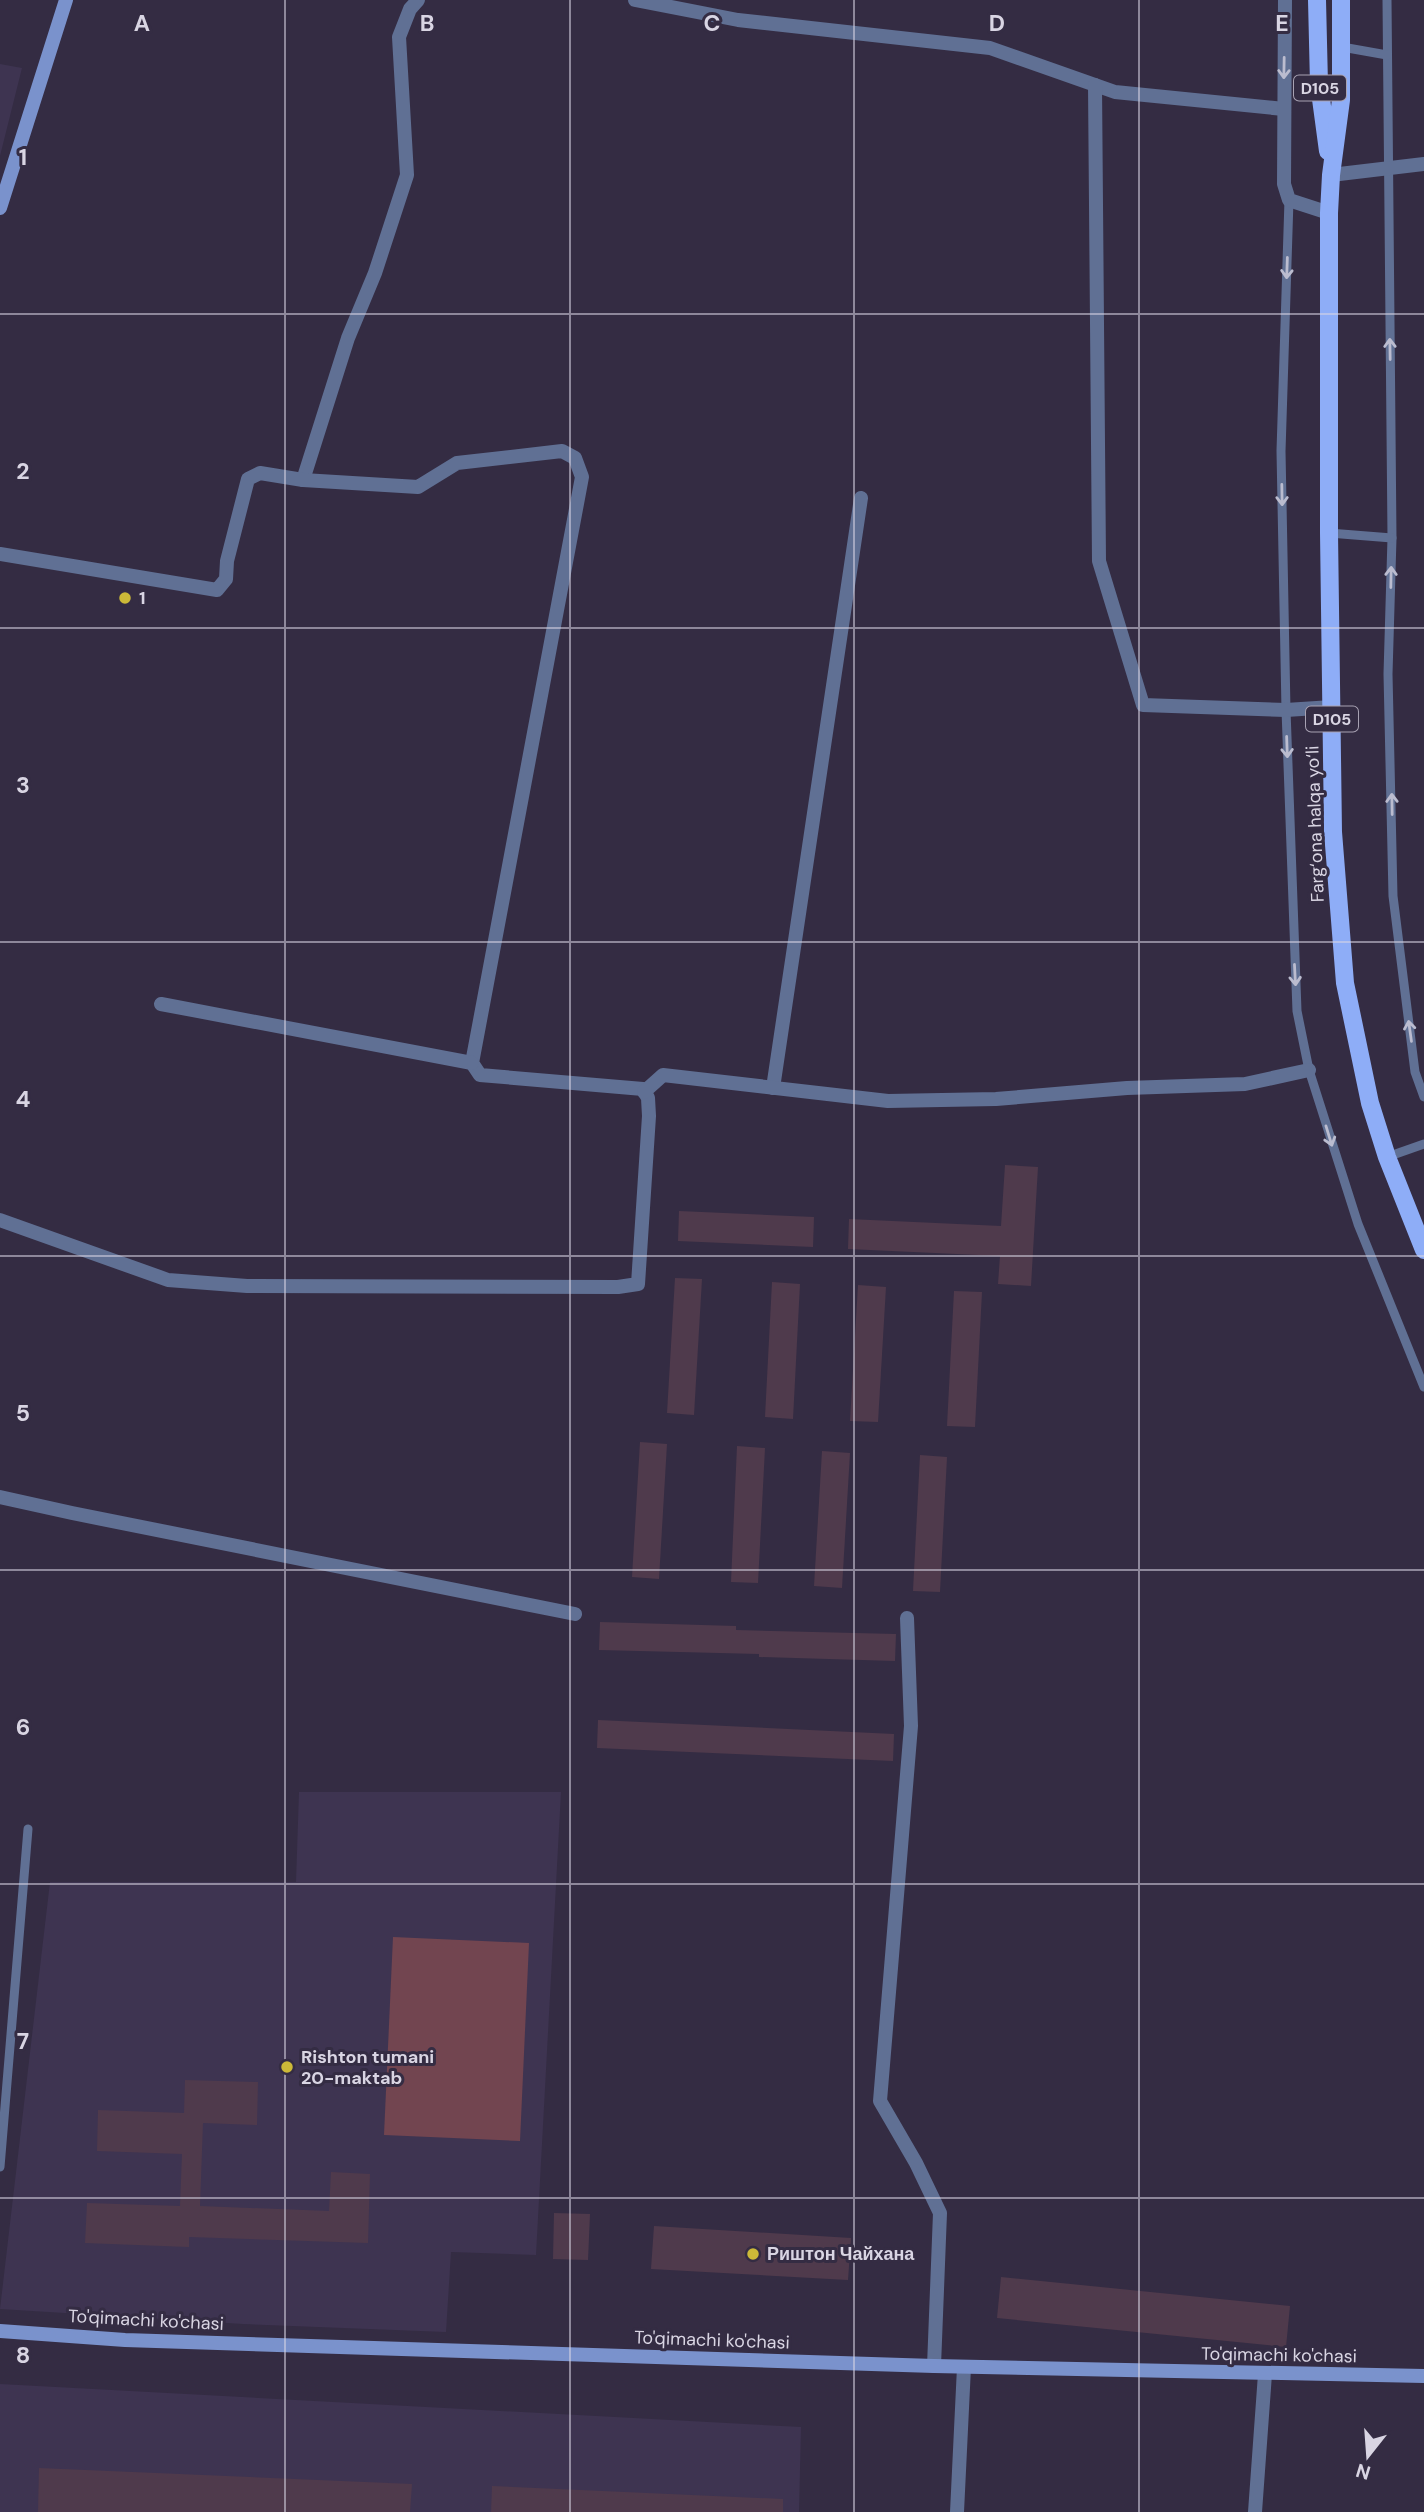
<svg xmlns="http://www.w3.org/2000/svg" width="1424" height="2512" viewBox="0 0 1424 2512" font-family="'DM Sans',sans-serif">
  <style>
    .built { fill: #3e3451 }
    .green { fill: #724550 }
    .building { fill: #4f3a4c }
    .lines { fill: none; stroke-linecap: round; stroke-linejoin: round }
    .lane { stroke: #607094; stroke-width: 9 }
    .street { stroke: #607094; stroke-width: 14 }
    .secondary { stroke: #7a92cc; stroke-width: 14 }
    .primary { stroke: #8eadf7; stroke-width: 18 }
    .oneway { stroke: #bbbccf }
    .grid { fill: none; stroke: #d9d5e3; stroke-width: 2; stroke-opacity: 0.55 }
    .poi-dot { fill: #ccb938; stroke: #342c43; stroke-width: 2.5 }
    .labels { text-anchor: middle; stroke-width: 6; stroke-linejoin: round; paint-order: stroke }
    .shield { fill: #342c43; stroke: #a8a2b3; stroke-width: 2 }
    .shield-label { font-size: 16px; font-weight: bold; fill: #d9d5e3 }
    .poi-label { font-size: 18px; font-weight: bold; fill: #d9d5e3; stroke: #342c43; text-anchor: start }
    .street-label { font-size: 18px; fill: #d9d5e3; stroke: #342c43 }
    .grid-label { font-size: 23px; text-anchor: middle; font-weight: bold; fill: #d9d5e3; stroke: #342c43; stroke-width: 6; stroke-linejoin: round; paint-order: stroke }
  </style>
  <rect width="100%" height="100%" fill="#342c43"/>
  <g class="built">
    <polygon points="0,64 22,68 0,156"/>
    <polygon points="299,1792 561,1792 536,2255 451,2252 446,2332 243,2324 0,2309 50,1882 296,1882"/>
    <polygon points="0,2384 801,2427 799,2512 0,2512"/>
  </g>
  <polygon class="green" points="393,1937 529,1943 520,2141 384,2135"/>
  <g class="building">
    <polygon points="1005,1165 1038,1167 1031,1286 998,1284 1000,1256 848,1249 849,1219 1001,1226"/>
    <polygon points="679,1211 814,1217 813,1247 678,1241"/>
    <polygon points="675,1278 702,1279 694,1415 667,1413"/>
    <polygon points="772,1282 800,1284 793,1419 765,1417"/>
    <polygon points="858,1285 886,1287 878,1422 850,1421"/>
    <polygon points="954,1291 982,1292 975,1427 947,1426"/>
    <polygon points="640,1442 667,1444 659,1579 632,1577"/>
    <polygon points="737,1446 765,1448 758,1583 731,1582"/>
    <polygon points="822,1451 850,1453 842,1588 814,1586"/>
    <polygon points="920,1455 947,1457 940,1592 913,1591"/>
    <polygon points="600,1622 736,1626 736,1630 896,1634 895,1661 759,1657 759,1654 599,1650"/>
    <polygon points="598,1720 894,1734 893,1761 597,1748"/>
    <polygon points="185,2080 258,2082 257,2125 203,2123 200,2206 329,2211 331,2172 370,2174 368,2243 189,2237 189,2247 85,2243 87,2203 180,2206 182,2154 97,2151 98,2110 184,2113"/>
    <polygon points="554,2213 590,2214 588,2260 553,2259"/>
    <polygon points="654,2226 851,2238 848,2280 651,2269"/>
    <polygon points="1001,2277 1290,2306 1286,2347 997,2318"/>
    <polygon points="39,2468 412,2484 410,2512 38,2512"/>
    <polygon points="492,2486 783,2499 783,2512 491,2512"/>
  </g>
  <g class="lines">
    <g class="lane">
      <polyline points="1387,0 1392,538 1388,674 1393,896 1415,1072 1424,1097"/>
      <polyline points="1342,47 1387,55"/>
      <polyline points="1289,200 1281,451 1286,710 1297,1011 1309,1070 1358,1224 1424,1387"/>
      <polyline points="1329,533 1392,538"/>
      <polyline points="1387,1157 1424,1144"/>
      <polyline points="0,2167 28,1829"/>
    </g>
    <g class="street">
      <polyline points="635,0 738,20 990,48 1115,92 1284,109"/>
      <polyline points="1285,0 1284,184 1289,200 1329,213"/>
      <polyline points="1095,85 1099,561 1143,705 1286,710 1332,707"/>
      <polyline points="1331,175 1424,164"/>
      <polyline points="303,480 348,338 375,273 407,175 399,37 410,9 418,0"/>
      <polyline points="0,554 217,590 226,579 227,561 248,479 260,473 303,480 418,487 457,463 562,451 575,458 582,477 472,1063 480,1075 643,1089 648,1098 649,1116 638,1284 618,1287 247,1286 168,1280 0,1220"/>
      <polyline points="161,1004 472,1063"/>
      <polyline points="773,1088 861,498"/>
      <polyline points="644,1092 663,1075 888,1101 996,1099 1127,1088 1245,1084 1309,1070"/>
      <polyline points="0,1497 72,1513 575,1614"/>
      <polyline points="907,1618 911,1726 880,2101 916,2163 940,2213 934,2366"/>
      <polyline points="957,2512 964,2367"/>
      <polyline points="1255,2512 1265,2374"/>
    </g>
    <g class="secondary">
      <polyline points="0,208 66,0"/>
      <polyline points="0,2331 125,2340 934,2366 1424,2376"/>
    </g>
    <g class="primary">
      <polyline points="1317,0 1319,84 1328,151"/>
      <polyline points="1341,0 1341,100 1331,175 1329,213 1329,533 1333,832 1345,983 1370,1103 1387,1157 1424,1250"/>
    </g>
  </g>
  <defs><path id="oneway-shaft" d="M-6 0H5M1.5-3L5.5 0L1.5 3" fill="none" stroke-width="1.6" stroke-linecap="round" stroke-linejoin="round" transform="scale(1.75)"/></defs>
  <g class="oneway">
    <use href="#oneway-shaft" transform="translate(1284 68) rotate(91)"/>
    <use href="#oneway-shaft" transform="translate(1287 268) rotate(92)"/>
    <use href="#oneway-shaft" transform="translate(1390 349) rotate(-91)"/>
    <use href="#oneway-shaft" transform="translate(1282 495) rotate(89)"/>
    <use href="#oneway-shaft" transform="translate(1391 577) rotate(-89)"/>
    <use href="#oneway-shaft" transform="translate(1287 747) rotate(88)"/>
    <use href="#oneway-shaft" transform="translate(1392 804) rotate(-91)"/>
    <use href="#oneway-shaft" transform="translate(1295 975) rotate(87)"/>
    <use href="#oneway-shaft" transform="translate(1410 1031) rotate(-98)"/>
    <use href="#oneway-shaft" transform="translate(1329 1136) rotate(73)"/>
  </g>
  <path class="grid" d="M 285,0 L 285,2512M 570,0 L 570,2512M 854,0 L 854,2512M 1139,0 L 1139,2512M 0,314 L 1424,314M 0,628 L 1424,628M 0,942 L 1424,942M 0,1256 L 1424,1256M 0,1570 L 1424,1570M 0,1884 L 1424,1884M 0,2198 L 1424,2198"/>
  <g class="poi-dot">
    <circle cx="125" cy="598" r="7"/>
    <circle cx="287" cy="2067" r="7"/>
    <circle cx="753" cy="2254" r="7"/>
  </g>
  <g class="labels">
    <g class="shield">
      <rect x="1294" y="75.5" width="52" height="25" rx="5"/>
      <rect x="1306" y="706.5" width="52" height="25" rx="5"/>
    </g>
    <g class="shield-label">
      <text x="1320" y="94">D105</text>
      <text x="1332" y="725">D105</text>
    </g>
    <g class="poi-label">
      <text x="139" y="604">1</text>
      <text x="301" y="2063">Rishton tumani<tspan x="301" dy="21">20-maktab</tspan></text>
      <text x="767" y="2260">Риштон Чайхана</text>
    </g>
    <g class="street-label">
      <text transform="translate(1315 824) rotate(-92)" y="6">Farg‘ona halqa yo‘li</text>
      <text transform="translate(146 2320) rotate(3)" y="6">To'qimachi ko'chasi</text>
      <text transform="translate(712 2340) rotate(2)" y="6">To'qimachi ko'chasi</text>
      <text transform="translate(1279 2355) rotate(1)" y="6">To'qimachi ko'chasi</text>
    </g>
  </g>
  <g class="grid-label">
    <text x="142" y="31">A</text>
    <text x="427" y="31">B</text>
    <text x="712" y="31">C</text>
    <text x="997" y="31">D</text>
    <text x="1282" y="31">E</text>
    <text x="23" y="165">1</text>
    <text x="23" y="479">2</text>
    <text x="23" y="793">3</text>
    <text x="23" y="1107">4</text>
    <text x="23" y="1421">5</text>
    <text x="23" y="1735">6</text>
    <text x="23" y="2049">7</text>
    <text x="23" y="2363">8</text>
  </g>
  <g transform="translate(1368 2456) rotate(197)" stroke="#342c43" stroke-width="5" paint-order="stroke">
  <path d="M0-5L12 26L0 18L-12 26Z" fill="#d9d5e3"/>
  <text y="-10" font-size="19" font-weight="bold" text-anchor="middle" fill="#d9d5e3">N</text>
  </g>
</svg>
